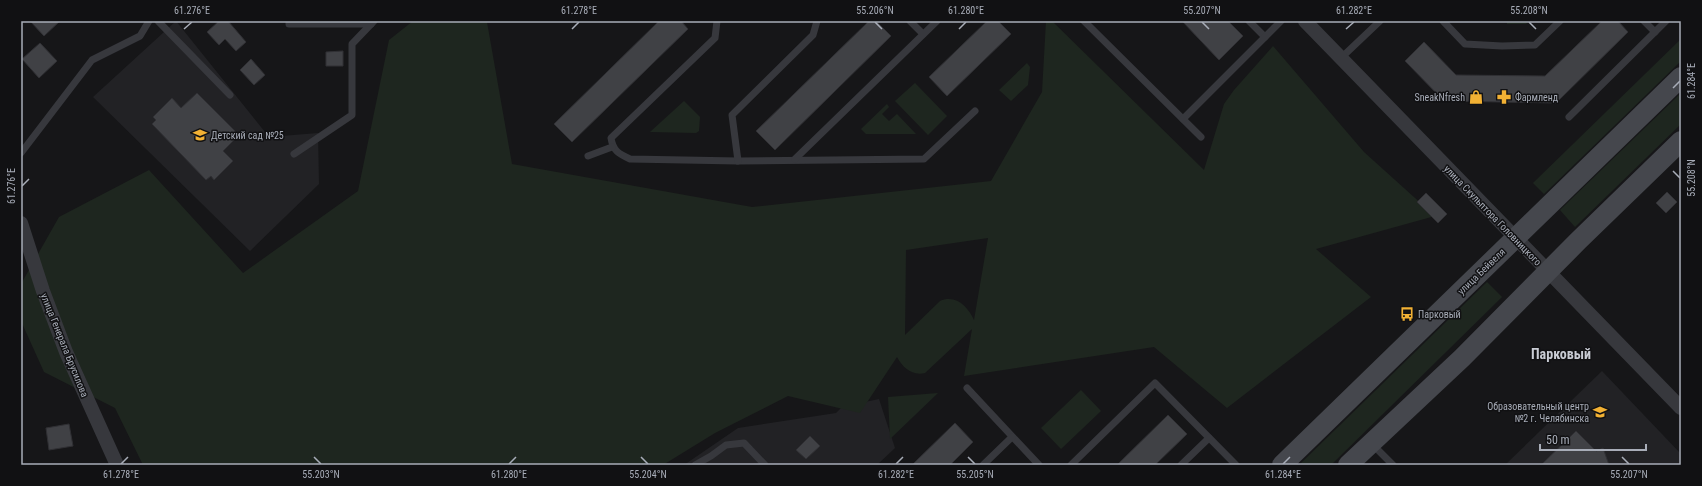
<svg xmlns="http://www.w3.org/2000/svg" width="1702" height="486" viewBox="0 0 1702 486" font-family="'Roboto Condensed',sans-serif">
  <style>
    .built { fill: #222225 }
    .green { fill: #1e261f; fill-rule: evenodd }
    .building { fill: #404145; stroke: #303034 }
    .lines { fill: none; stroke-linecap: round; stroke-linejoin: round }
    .lane { stroke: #37383d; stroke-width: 7 }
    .street { stroke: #37383d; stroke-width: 14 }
    .secondary { stroke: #45474d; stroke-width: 20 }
    .ticks { fill: none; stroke: #a8adb8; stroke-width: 1.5 }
    .labels { text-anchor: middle; stroke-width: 3; stroke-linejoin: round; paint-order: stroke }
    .poi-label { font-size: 10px; fill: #a8adb8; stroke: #111113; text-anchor: start }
    .street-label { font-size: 10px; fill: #a8adb8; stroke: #111113 }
    .district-label { font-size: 14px; font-weight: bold; fill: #c9ccd4; stroke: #111113 }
    .neatline { fill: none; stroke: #a8adb8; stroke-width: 1.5 }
    .ticks-label { font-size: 10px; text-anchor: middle; fill: #a8adb8 }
  </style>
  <rect width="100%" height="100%" fill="#161618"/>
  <g class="built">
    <polygon points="176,21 269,137 318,133 319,184 250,251 93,97"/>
    <polygon points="1602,371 1681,454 1681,465 1505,465"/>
    <polygon points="879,399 895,448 877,465 684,465 738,428 836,413 842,407"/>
  </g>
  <g class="green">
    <path d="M 413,21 L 487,22 L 512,164 L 752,207 L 991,181 L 1042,92 L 1046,21 L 1052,21 L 1204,170 L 1224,104 L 1234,90 L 1273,46 L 1364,152 L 1435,216 L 1316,249 L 1371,297 L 1227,408 L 1154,347 L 964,376 L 972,329 L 925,373 C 912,376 903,368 897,357 L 860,413 L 788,396 L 715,433 L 663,465 L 143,465 L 115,408 L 44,372 L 21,321 L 21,284 L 59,217 L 149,170 L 243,273 L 358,191 L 389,40 ZM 988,238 L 974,320 C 968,307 956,294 940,301 L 905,335 L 906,250 Z"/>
    <polygon points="1507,21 1529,21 1526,24 1507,24"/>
    <polygon points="1681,39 1681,61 1544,194 1533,183"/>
    <polygon points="1027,63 1030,67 1028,85 1011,101 999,90"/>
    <polygon points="915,83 947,116 928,135 895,101"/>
    <polygon points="1681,93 1681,124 1575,227 1560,210"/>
    <polygon points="684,101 700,117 699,131 696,133 650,132"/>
    <polygon points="887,104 889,107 882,114 889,121 897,114 916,134 866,134 861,129"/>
    <polygon points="1487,282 1502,297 1331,465 1299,465"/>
    <polygon points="1081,390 1101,411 1061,449 1041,428"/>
    <polygon points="938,393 890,439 888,397"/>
  </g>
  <g class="building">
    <polygon points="30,21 60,21 44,36"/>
    <polygon points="219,21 228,21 246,42 236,51 225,39 219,45 207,32"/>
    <polygon points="659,21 681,21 688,29 572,142 554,124"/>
    <polygon points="869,21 876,21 891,36 775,150 756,131"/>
    <polygon points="987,21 998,21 1011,34 947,96 929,77"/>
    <polygon points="1182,21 1228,21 1243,36 1219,60"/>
    <polygon points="1602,21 1618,21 1628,32 1556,103 1444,101 1405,61 1424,42 1456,75 1545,76"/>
    <polygon points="40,43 57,61 39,78 22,59"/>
    <polygon points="343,51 343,66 326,66 326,52"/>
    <polygon points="251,59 265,75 254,85 240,70"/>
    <polygon points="197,93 239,135 223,151 233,161 214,180 211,176 206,180 152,124 156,120 153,117 172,98 181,108"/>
    <polygon points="1667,192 1677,202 1666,213 1656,203"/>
    <polygon points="1426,193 1447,214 1438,223 1417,202"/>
    <polygon points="1168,415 1187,434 1155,465 1117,465"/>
    <polygon points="955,423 973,442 950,465 912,465"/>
    <polygon points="69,424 73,446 49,450 46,428"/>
    <polygon points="1576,431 1596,451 1603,448 1609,465 1541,465"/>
    <polygon points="810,436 820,446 806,459 796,450"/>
  </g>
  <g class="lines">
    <g class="lane">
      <polyline points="158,21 230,95"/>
      <polyline points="289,21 289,24 371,24"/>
      <path d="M 717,21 L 715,38 L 611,138 C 613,151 619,154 630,159 L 738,161 L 924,159 L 975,111"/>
      <polyline points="910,21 923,34"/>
      <polyline points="1084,21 1201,137"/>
      <polyline points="1249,21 1265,37"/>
      <polyline points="1443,21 1465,44 1502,46 1535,45 1560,21"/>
      <polyline points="1644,21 1655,32"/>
      <polyline points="1341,58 1380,21"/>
      <polyline points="1569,117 1666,21"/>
      <polyline points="1183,119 1281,21"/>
      <polyline points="21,153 92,60 140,36 149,21"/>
      <polyline points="294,154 352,115 352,44 374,21"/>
      <polyline points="588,156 612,147"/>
      <polyline points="795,159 937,21"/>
      <polyline points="738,161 732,115 813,35 817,21"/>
      <polyline points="967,388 1039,465"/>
      <polyline points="1372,444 1393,465"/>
      <polyline points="695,465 711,456 726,445 744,443 765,465"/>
      <polyline points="983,465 1012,437"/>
      <polyline points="1071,465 1155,383 1236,465"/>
      <polyline points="1181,465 1209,438"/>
    </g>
    <g class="street">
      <polyline points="1305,21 1681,408"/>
      <polyline points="21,223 43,291 66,352 117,465"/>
    </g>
    <g class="secondary">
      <polyline points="1282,465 1681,77"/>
      <polyline points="1348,465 1462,358 1578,241 1681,141"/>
    </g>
  </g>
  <path class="ticks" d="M 875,22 L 882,29M 1202,22 L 1209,29M 1529,22 L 1536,29M 184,29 L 192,22M 572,29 L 579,22M 959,29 L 966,22M 1346,29 L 1354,22M 1673,88 L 1680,81M 1673,171 L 1680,178M 22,186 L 29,179M 314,457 L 321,464M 641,457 L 648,464M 968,457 L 975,464M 1622,457 L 1629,464M 121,464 L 128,457M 509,464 L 516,457M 896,464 L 903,457M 1283,464 L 1290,457"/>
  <defs>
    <symbol id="shop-bare" viewBox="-9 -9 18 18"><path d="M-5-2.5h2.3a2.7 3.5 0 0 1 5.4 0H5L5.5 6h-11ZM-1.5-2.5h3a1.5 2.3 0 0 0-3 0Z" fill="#f2b134" stroke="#111113" stroke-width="2.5" paint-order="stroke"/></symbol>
    <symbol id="pharmacy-bare" viewBox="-9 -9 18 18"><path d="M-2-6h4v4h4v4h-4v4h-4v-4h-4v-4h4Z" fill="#f2b134" stroke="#111113" stroke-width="2.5" paint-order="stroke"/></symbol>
    <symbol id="school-bare" viewBox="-9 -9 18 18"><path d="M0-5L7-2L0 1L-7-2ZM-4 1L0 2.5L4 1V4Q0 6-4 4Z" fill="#f2b134" stroke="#111113" stroke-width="2.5" paint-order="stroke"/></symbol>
    <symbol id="bus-bare" viewBox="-9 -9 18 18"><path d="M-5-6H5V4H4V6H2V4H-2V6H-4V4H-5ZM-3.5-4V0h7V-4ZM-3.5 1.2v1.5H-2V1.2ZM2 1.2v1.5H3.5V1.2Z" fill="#f2b134" stroke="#111113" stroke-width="2.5" paint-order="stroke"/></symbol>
  </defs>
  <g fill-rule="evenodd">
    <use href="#shop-bare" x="1466" y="87" width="20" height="20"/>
    <use href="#pharmacy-bare" x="1494" y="87" width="20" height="20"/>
    <use href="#school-bare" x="190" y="125" width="20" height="20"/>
    <use href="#bus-bare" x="1397" y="304" width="20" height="20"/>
    <use href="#school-bare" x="1590" y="402" width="20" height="20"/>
  </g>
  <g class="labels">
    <g class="poi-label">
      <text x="1465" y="101" text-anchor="end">SneakNfresh</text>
      <text x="1515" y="101">Фармленд</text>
      <text x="211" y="139">Детский сад №25</text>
      <text x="1418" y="318">Парковый</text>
      <text x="1589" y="410" text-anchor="end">Образовательный центр<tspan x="1589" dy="12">№2 г. Челябинска</tspan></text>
    </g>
    <g class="street-label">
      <text transform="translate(1493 215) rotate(46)" y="4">улица Скульптора Головницкого</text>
      <text transform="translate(1481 271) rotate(-44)" y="4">улица Бейвеля</text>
      <text transform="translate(65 345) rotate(68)" y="4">улица Генерала Брусилова</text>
    </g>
    <g class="district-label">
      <text x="1561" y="359">Парковый</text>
    </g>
  </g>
  <rect width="1702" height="486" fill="none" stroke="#111113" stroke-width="44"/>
  <path d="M1540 444v6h106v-6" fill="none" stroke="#a8adb8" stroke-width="2"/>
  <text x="1546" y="444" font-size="12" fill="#a8adb8" stroke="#111113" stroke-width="3" paint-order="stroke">50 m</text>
  <rect x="22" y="22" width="1658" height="442" class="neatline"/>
  <g class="ticks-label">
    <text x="192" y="14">61.276°E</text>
    <text x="579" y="14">61.278°E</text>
    <text x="875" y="14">55.206°N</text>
    <text x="966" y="14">61.280°E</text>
    <text x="1202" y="14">55.207°N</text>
    <text x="1354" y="14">61.282°E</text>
    <text x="1529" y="14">55.208°N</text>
    <text transform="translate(1691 81) rotate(-90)" y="4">61.284°E</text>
    <text transform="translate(1691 178) rotate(-90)" y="4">55.208°N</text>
    <text transform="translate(11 186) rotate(-90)" y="4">61.276°E</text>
    <text x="121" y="478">61.278°E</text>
    <text x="321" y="478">55.203°N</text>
    <text x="509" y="478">61.280°E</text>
    <text x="648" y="478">55.204°N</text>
    <text x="896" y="478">61.282°E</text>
    <text x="975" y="478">55.205°N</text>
    <text x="1283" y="478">61.284°E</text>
    <text x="1629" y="478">55.207°N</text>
  </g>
</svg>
